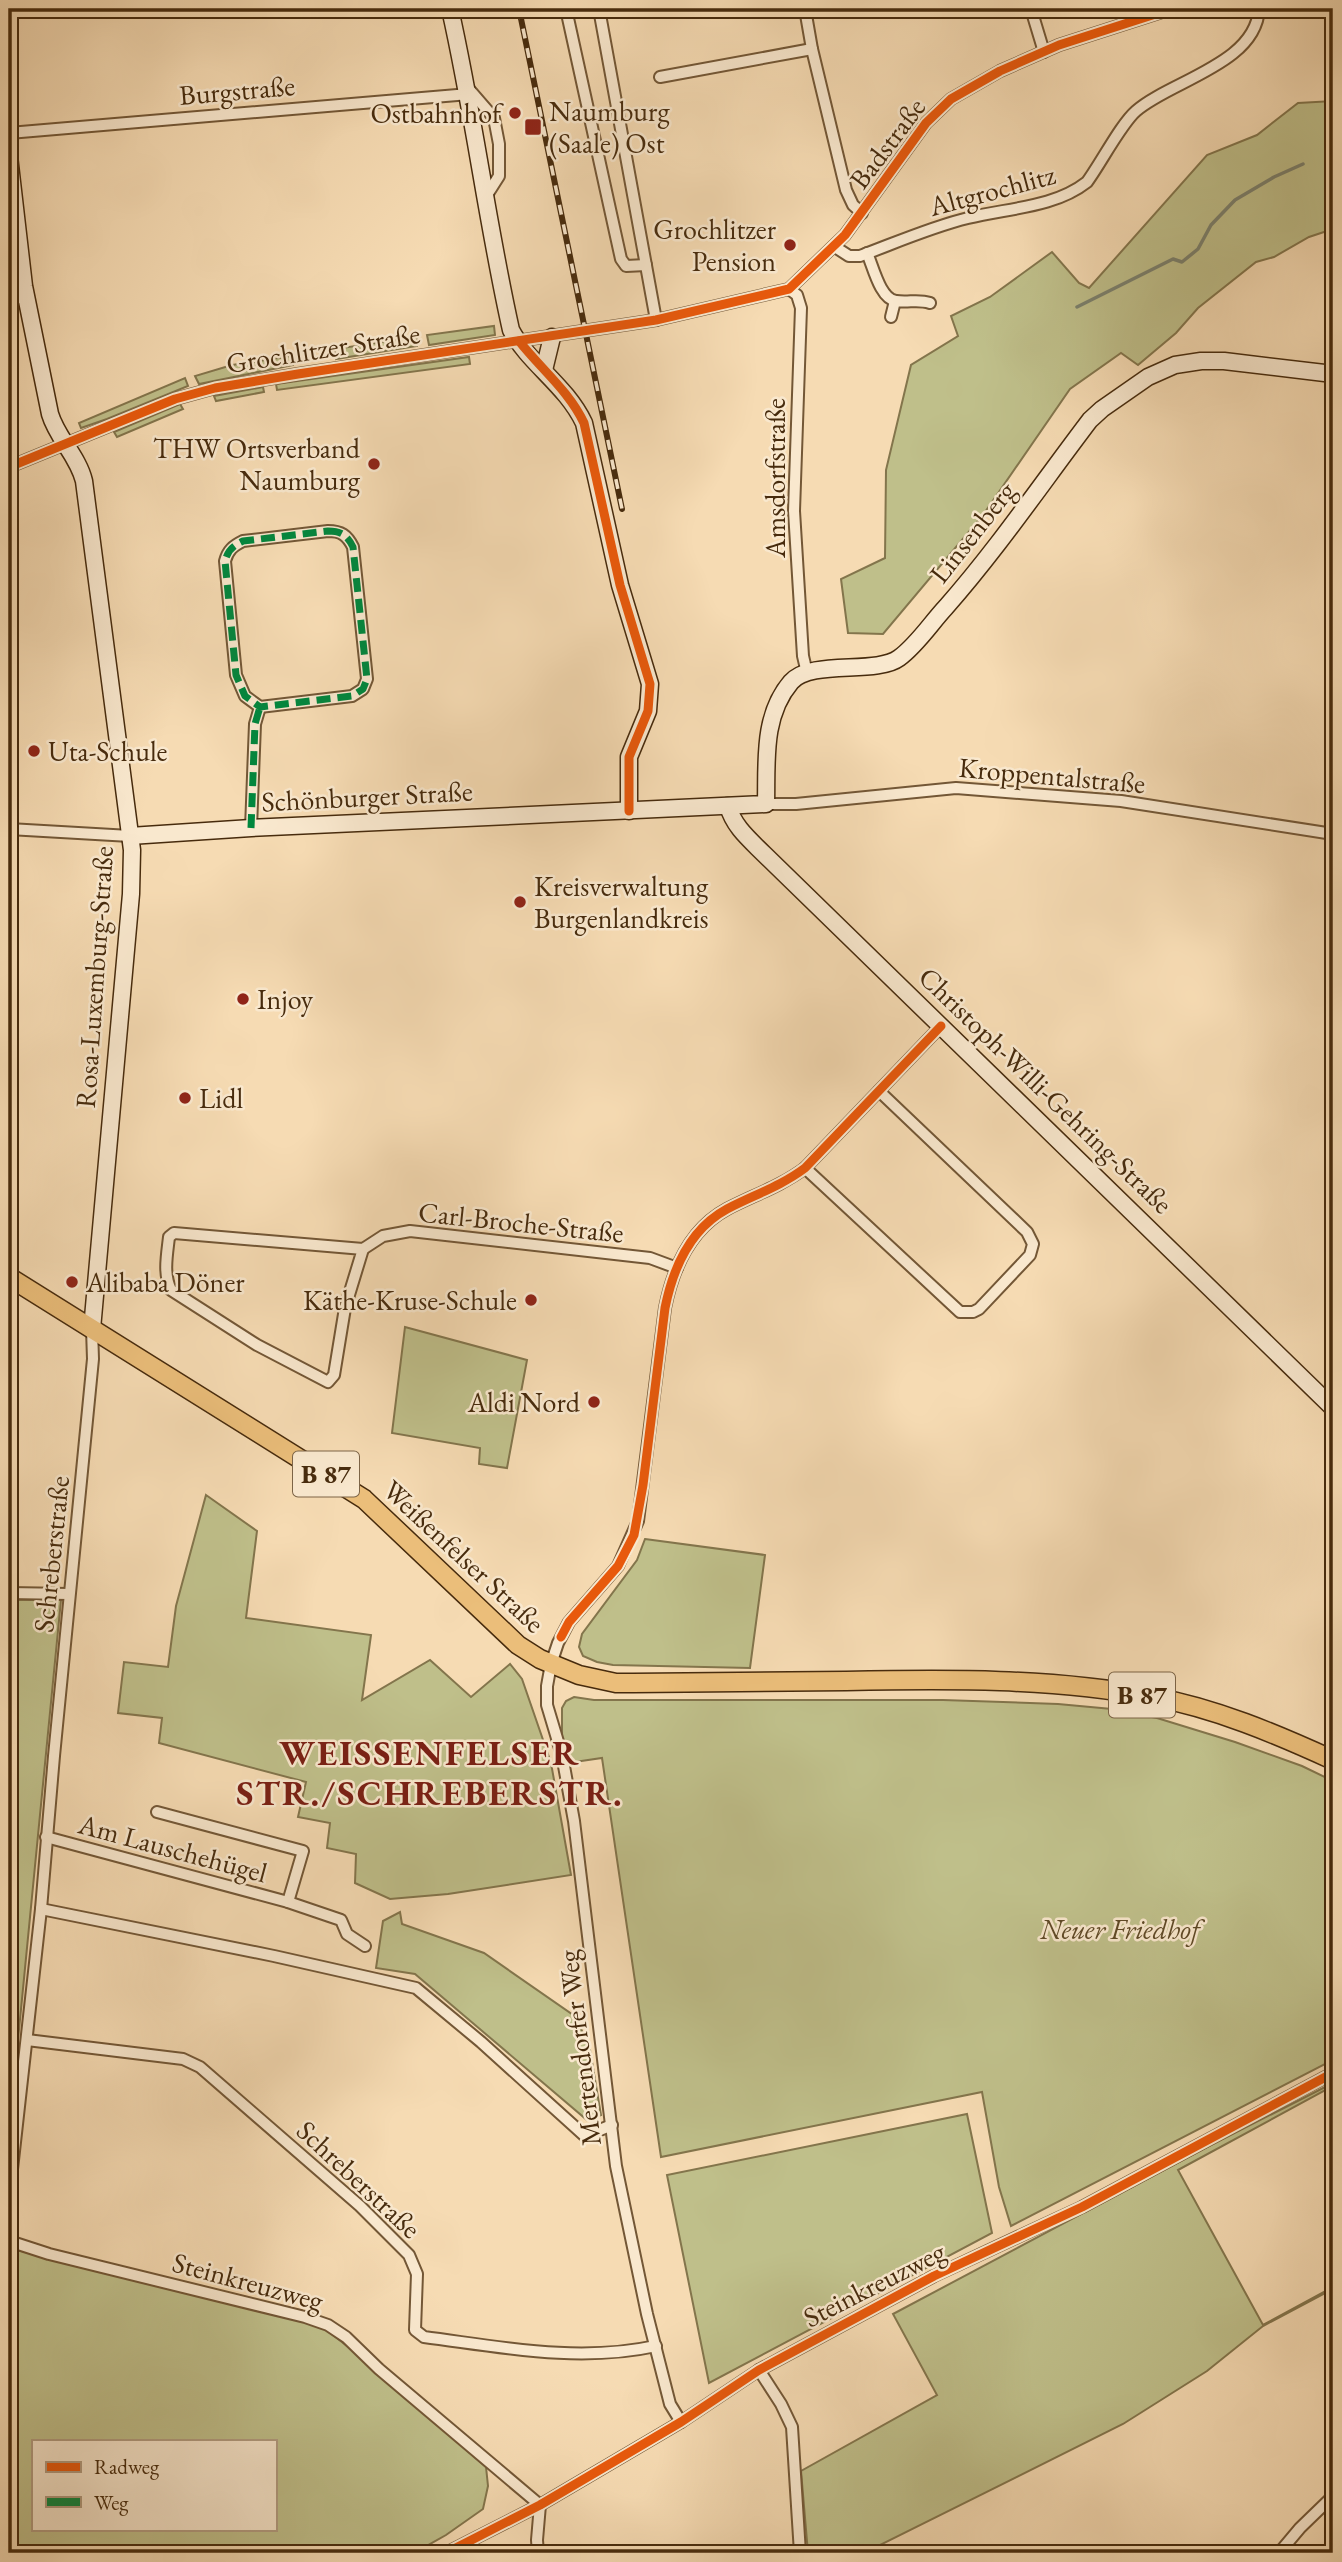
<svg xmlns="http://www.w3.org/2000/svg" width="1342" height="2562" viewBox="0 0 1342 2562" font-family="'EB Garamond',serif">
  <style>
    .green { fill: #bfbf8a; stroke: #83754c; stroke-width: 2; fill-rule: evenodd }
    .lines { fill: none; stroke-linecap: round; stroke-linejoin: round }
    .stream { stroke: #7b816e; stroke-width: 3.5 }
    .street-casing { stroke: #735736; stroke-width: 14 }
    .secondary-casing { stroke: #472b0d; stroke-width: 19 }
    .primary-casing { stroke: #472b0d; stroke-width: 21 }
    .street { stroke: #f9e8ce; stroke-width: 10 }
    .secondary { stroke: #f9e8ce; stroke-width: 16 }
    .primary { stroke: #ebbe7a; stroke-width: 18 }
    .rail-casing { stroke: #472b0d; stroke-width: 6 }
    .rail { stroke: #f9e8ce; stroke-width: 3.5; stroke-dasharray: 10; stroke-linecap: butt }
    .quiet { stroke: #00873e; stroke-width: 7; stroke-dasharray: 14 7; stroke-linecap: butt }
    .cycleway-casing { stroke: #f9e8ce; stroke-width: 13 }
    .cycleway { stroke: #e8590c; stroke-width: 9 }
    .poi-dot { fill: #8f2418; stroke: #f9e8ce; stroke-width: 2.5 }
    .labels { text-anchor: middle; stroke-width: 5; stroke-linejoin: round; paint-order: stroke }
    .shield { fill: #f9e8ce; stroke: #7c6447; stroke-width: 2 }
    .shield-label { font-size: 26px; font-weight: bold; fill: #472b0d }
    .street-label { font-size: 28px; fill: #472b0d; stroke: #f9e8ce }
    .poi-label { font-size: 28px; fill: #472b0d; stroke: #f9e8ce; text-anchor: start }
    .park-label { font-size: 28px; font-style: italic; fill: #5f4926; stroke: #f9e8ce }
    .district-label { font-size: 35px; font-weight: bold; letter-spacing: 2px; fill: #7a1f14; stroke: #f9e8ce }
  </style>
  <rect width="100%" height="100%" fill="#f6dbb3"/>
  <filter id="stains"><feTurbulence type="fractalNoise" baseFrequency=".00286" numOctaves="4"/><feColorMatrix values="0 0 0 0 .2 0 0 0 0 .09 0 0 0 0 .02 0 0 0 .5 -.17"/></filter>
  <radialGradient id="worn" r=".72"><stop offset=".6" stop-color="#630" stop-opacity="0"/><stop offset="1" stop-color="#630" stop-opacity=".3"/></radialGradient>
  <g class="green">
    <polygon points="1333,101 1333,229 1309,237 1274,257 1256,262 1198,308 1176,333 1138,365 1121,353 1070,389 983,515 883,634 848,633 841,579 885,558 886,470 911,365 958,336 951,316 990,297 1052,252 1079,283 1089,288 1207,155 1257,135 1298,103"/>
    <polygon points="494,326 495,335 429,345 427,335"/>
    <polygon points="417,337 417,346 336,359 335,349"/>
    <polygon points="292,356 293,365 199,384 195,376 232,365"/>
    <polygon points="469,357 470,364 277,390 276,384"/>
    <polygon points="185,378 188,386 107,419 81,428 79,423"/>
    <polygon points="263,387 264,392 216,401 214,396"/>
    <polygon points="180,404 183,409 117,437 114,432"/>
    <polygon points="405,1327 527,1360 507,1468 479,1464 480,1448 392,1433"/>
    <polygon points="206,1495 257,1531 246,1618 371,1635 362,1700 430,1660 471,1697 510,1664 522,1679 551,1763 571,1875 448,1894 390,1899 355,1883 356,1854 327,1848 330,1823 298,1817 306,1782 159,1743 162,1718 118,1713 124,1662 168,1667 176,1606"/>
    <polygon points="645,1539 765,1555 750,1668 613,1665 597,1662 583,1656 579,1647 582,1634 637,1560"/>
    <polygon points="9,1600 61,1600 9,2132"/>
    <polygon points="574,1697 594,1700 943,1700 1058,1704 1112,1709 1157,1718 1235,1742 1302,1766 1333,1781 1333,2060 1011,2226 999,2187 982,2092 661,2157 602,1758 568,1763 562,1755 562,1708 566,1701"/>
    <polygon points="400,1912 402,1924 484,1953 576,2017 590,2050 601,2115 587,2120 415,1974 376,1968 383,1921"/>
    <polygon points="1333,2083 1333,2086 1178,2170 1263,2325 1333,2287 1333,2289 1263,2326 1207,2371 1123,2424 864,2553 808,2553 801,2471 937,2395 893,2314 1211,2145"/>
    <polygon points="967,2114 992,2233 709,2383 667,2175"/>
    <path d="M 9,2248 L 297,2319 L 325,2329 L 360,2356 L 486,2467 L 488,2486 L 483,2509 L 446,2535 L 414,2553 L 9,2553 ZM 33,2441 L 275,2441 L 275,2529 L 33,2529 Z"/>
  </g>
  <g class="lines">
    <polyline class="stream" points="1077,307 1173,259 1182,262 1198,249 1211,225 1235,200 1274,177 1303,164"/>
    <defs>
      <g id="street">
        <polyline points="566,9 621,259 626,266 646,265"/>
        <polyline points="599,9 656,320"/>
        <polyline points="805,9 812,49 846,190 853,205 862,213"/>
        <polyline points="1031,9 1044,52"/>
        <polyline points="660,77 812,49"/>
        <polyline points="468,88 494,118 499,144 499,176 485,198"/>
        <polyline points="9,133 469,94"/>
        <path d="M 835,247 L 849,256 L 860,256 C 895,243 931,227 968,218 C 1007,208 1054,208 1087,182 C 1101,163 1121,124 1136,111 C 1170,81 1256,64 1259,9"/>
        <path d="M 867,253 C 873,266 880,299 896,301 C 908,303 918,299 930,303"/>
        <polyline points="789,289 797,295 801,308 794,511 803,656 807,673"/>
        <polyline points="9,299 26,297"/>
        <polyline points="891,317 895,301"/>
        <polyline points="9,467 175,399 215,388 298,374 656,320 789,289 845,235 926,123 951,99 1000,71 1059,45 1171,9"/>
        <path d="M 328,531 C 341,531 347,535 353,547 L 367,679 L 363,689 L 352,696 L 260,707 L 245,696 L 236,675 L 225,561 C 228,550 233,546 243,541 Z"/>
        <polyline points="766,804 796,804 956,788 1121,801 1333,834"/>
        <polyline points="251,828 255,724 260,707"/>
        <polyline points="9,829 130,836"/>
        <polyline points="805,1168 960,1312 973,1312 979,1309 1030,1255 1033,1244 1027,1232 879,1091"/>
        <path d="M 174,1233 L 363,1249 L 345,1308 L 334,1375 L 328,1382 L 257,1345 L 171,1290 C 163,1274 167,1255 169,1237 Z"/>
        <polyline points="363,1249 383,1236 410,1231 650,1258 677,1268"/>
        <polyline points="9,1593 69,1594"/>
        <polyline points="157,1812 303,1851 288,1902"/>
        <polyline points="46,1837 288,1902 341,1920 347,1934 365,1946"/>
        <polyline points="41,1909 274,1956 416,1988 481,2042 585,2136 612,2125"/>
        <path d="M 27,2040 L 183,2059 L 200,2067 L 360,2206 L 409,2255 L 417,2274 L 415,2330 L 424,2337 C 502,2347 578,2363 656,2346"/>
        <polyline points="9,2196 41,1909 54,1756 93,1359 92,1329"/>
        <polyline points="9,2241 49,2254 305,2317 328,2325 346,2337 379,2369 540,2505"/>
        <polyline points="759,2370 781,2404 792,2427 800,2553"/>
        <path d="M 681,2422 L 670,2404 L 647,2314 L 616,2166 L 574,1821 L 562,1755 L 547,1705 L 547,1686 L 551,1664 L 558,1643 L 569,1622 L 618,1566 L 638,1521 L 665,1308 C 673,1268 690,1229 727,1209 C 754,1195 781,1186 805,1168 L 941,1026"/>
        <polyline points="446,2553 540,2505 681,2422 759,2370 934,2276 1082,2207 1333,2073"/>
        <polyline points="538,2553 537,2540 540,2505"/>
        <polyline points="1279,2553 1300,2528 1333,2496"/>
      </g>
      <g id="secondary">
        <path d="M 450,9 C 474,115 487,223 511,330 C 529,364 566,385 584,423 L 620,585 L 650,684 L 648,711 L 629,757 L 629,811"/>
        <path d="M 9,156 L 24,286 L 50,414 C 57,438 78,456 84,481 L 132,850 L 131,894 L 92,1329"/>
        <polyline points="544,370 552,337"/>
        <path d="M 728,806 C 734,827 749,839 764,854 L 1333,1408"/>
        <path d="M 130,836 L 251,828 L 766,804 C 767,762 762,716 791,682 C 811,659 876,675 899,658 C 917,645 931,623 946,607 C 998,548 1042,483 1090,420 L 1102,409 L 1148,377 L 1175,365 L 1201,361 L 1224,361 L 1333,374"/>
      </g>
      <path id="primary" d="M 9,1277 L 364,1499 L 518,1645 L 540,1659 L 579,1675 L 616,1683 L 633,1683 C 704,1682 775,1682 846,1681 C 949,1679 1052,1678 1153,1697 C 1215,1708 1276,1734 1333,1760"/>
    </defs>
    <use href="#street" class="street-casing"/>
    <use href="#secondary" class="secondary-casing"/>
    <use href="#primary" class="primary-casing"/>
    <use href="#street" class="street"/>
    <use href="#secondary" class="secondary"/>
    <use href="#primary" class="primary"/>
    <defs>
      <polyline id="rail" points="519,9 622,509"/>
    </defs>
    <use href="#rail" class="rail-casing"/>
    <use href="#rail" class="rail"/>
    <g class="quiet">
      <path d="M 328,531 C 341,531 347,535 353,547 L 367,679 L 363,689 L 352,696 L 260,707 L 245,696 L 236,675 L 225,561 C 228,550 233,546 243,541 Z"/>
      <polyline points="251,828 255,724 260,707"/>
    </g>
    <defs>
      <g id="cycleway">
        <path d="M 519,341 C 541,369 569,391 584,423 L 620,585 L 650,684 L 648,711 L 629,757 L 629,811"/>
        <polyline points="9,467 175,399 215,388 298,374 656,320 789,289 845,235 926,123 951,99 1000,71 1059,45 1171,9"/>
        <path d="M 561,1637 L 569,1622 L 618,1566 L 634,1535 L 643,1485 L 665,1308 C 673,1268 690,1229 727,1209 C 754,1195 781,1186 805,1168 L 941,1026"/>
        <polyline points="446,2553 540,2505 681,2422 759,2370 934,2276 1082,2207 1333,2073"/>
      </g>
    </defs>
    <use href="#cycleway" class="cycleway-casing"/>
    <use href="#cycleway" class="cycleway"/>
  </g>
  <g class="poi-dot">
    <circle cx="515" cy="113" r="7"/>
    <rect x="524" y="118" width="18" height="18" rx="3.5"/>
    <circle cx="790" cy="245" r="7"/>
    <circle cx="374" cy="464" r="7"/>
    <circle cx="34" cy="751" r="7"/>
    <circle cx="520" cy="902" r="7"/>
    <circle cx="243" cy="999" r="7"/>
    <circle cx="185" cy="1098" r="7"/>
    <circle cx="72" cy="1282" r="7"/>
    <circle cx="531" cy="1300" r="7"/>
    <circle cx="594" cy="1402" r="7"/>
  </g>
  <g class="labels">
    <g class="shield">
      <rect x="293" y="1451.5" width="66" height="45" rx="5"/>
      <rect x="1109" y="1672.5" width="66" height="45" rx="5"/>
    </g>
    <g class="shield-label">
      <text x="326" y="1483">B 87</text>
      <text x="1142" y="1704">B 87</text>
    </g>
    <g class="street-label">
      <text transform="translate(237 90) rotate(-5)" y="10">Burgstraße</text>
      <text transform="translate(887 143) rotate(-53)" y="10">Badstraße</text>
      <text transform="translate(992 190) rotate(-15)" y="10">Altgrochlitz</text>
      <text transform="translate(323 348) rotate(-9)" y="10">Grochlitzer Straße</text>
      <text transform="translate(775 478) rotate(-90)" y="10">Amsdorfstraße</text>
      <text transform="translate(972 532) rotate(-52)" y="10">Linsenberg</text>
      <text transform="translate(1052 775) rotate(5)" y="10">Kroppentalstraße</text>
      <text transform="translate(367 796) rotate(-3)" y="10">Schönburger Straße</text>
      <text transform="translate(94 977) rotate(-86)" y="10">Rosa-Luxemburg-Straße</text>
      <text transform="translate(1046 1090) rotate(44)" y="10">Christoph-Willi-Gehring-Straße</text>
      <text transform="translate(521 1222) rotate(6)" y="10">Carl-Broche-Straße</text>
      <text transform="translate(51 1554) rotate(-84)" y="10">Schreberstraße</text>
      <text transform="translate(464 1556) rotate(43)" y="10">Weißenfelser Straße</text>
      <text transform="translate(173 1848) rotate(15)" y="10">Am Lauschehügel</text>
      <text transform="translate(579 2048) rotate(-97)" y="10">Mertendorfer Weg</text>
      <text transform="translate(359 2179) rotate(43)" y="10">Schreberstraße</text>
      <text transform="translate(248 2281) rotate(15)" y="10">Steinkreuzweg</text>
      <text transform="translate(874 2284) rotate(-27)" y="10">Steinkreuzweg</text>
    </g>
    <g class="poi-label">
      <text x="549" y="121">Naumburg<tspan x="549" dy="32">(Saale) Ost</tspan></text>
      <text x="501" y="123" text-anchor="end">Ostbahnhof</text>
      <text x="776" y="239" text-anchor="end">Grochlitzer<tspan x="776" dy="32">Pension</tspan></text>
      <text x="360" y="458" text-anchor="end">THW Ortsverband<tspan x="360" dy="32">Naumburg</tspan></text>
      <text x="48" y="761">Uta-Schule</text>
      <text x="534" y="896">Kreisverwaltung<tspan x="534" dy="32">Burgenlandkreis</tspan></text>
      <text x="257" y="1009">Injoy</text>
      <text x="199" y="1108">Lidl</text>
      <text x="86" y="1292">Alibaba Döner</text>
      <text x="517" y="1310" text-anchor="end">Käthe-Kruse-Schule</text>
      <text x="580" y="1412" text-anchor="end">Aldi Nord</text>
    </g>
    <g class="park-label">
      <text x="1120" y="1939">Neuer Friedhof</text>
    </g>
    <g class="district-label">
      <text x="430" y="1765">WEISSENFELSER<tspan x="430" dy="40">STR./SCHREBERSTR.</tspan></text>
    </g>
  </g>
  <rect width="1342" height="2562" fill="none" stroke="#f6dbb3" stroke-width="35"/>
  <rect x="10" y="10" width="1321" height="2541" fill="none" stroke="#472b0d" stroke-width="3.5"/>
  <rect x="18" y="18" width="1307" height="2527" fill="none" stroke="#472b0d" stroke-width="2"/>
  <rect x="32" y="2440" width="245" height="91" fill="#f9e8ce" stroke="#b29c81" stroke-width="2"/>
  <rect x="46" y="2462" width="35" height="10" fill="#e8590c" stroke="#b29c81" stroke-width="2"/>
  <text x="94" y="2474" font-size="21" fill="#472b0d">Radweg</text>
  <rect x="46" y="2497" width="35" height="10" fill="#00873e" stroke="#b29c81" stroke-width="2"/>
  <text x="94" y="2510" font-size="21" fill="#472b0d">Weg</text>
  <rect width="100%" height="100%" filter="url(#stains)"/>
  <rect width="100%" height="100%" fill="url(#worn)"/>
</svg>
